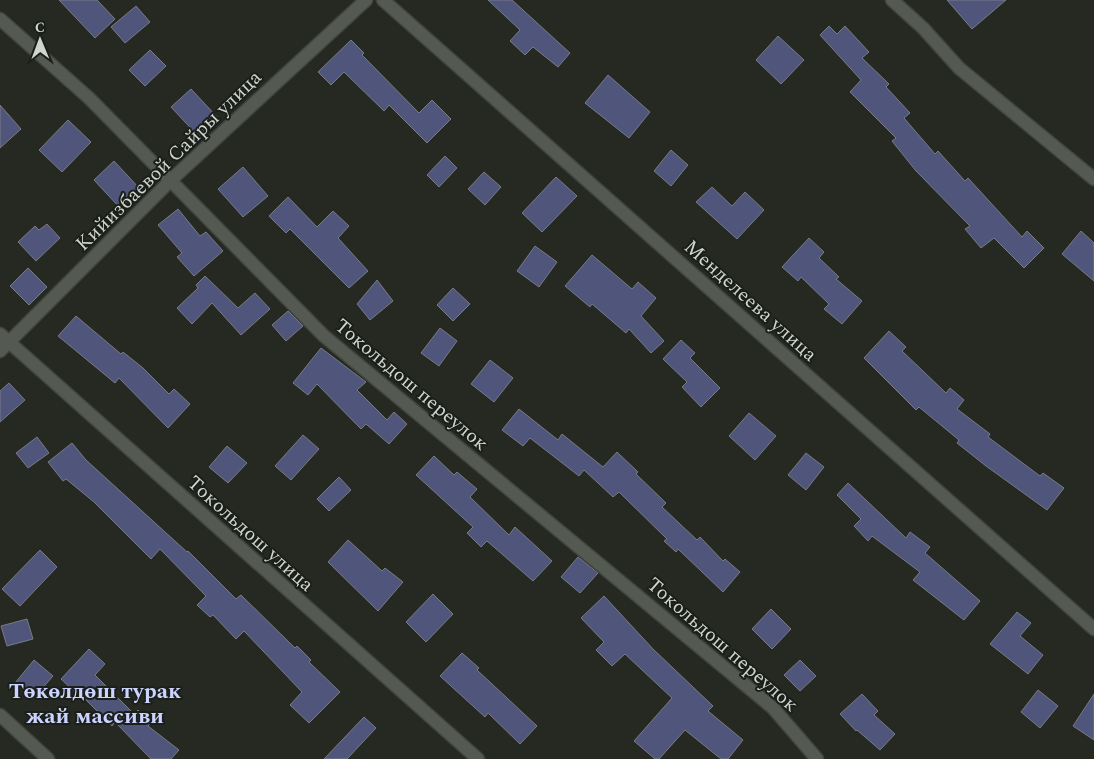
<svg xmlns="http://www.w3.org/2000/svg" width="1094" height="759" viewBox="0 0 1094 759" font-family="Spectral,serif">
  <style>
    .building { fill: #4f557b; stroke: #797b84 }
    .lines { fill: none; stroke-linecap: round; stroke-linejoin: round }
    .minor-casing { stroke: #41443e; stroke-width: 15 }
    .minor { stroke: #545951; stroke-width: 12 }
    .labels { text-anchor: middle; stroke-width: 4; stroke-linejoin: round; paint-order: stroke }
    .street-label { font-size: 20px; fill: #d2d4d0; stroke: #1b1f19 }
    .quarter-label { font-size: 22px; font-weight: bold; fill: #cbd3fe; stroke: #1b1f19 }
  </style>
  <rect width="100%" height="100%" fill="#252922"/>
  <g class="building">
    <polygon points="59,0 97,0 115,19 95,38"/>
    <polygon points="488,0 512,0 570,53 558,67 533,47 525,55 510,41 520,30"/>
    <polygon points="947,0 1006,0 972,29"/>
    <polygon points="136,6 150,22 125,43 111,27"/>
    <polygon points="829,26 837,34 845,26 869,52 862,58 889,84 886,87 910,113 904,118 935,154 938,151 965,181 968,178 1022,237 1027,231 1044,248 1024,268 994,238 981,248 965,229 970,226 916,171 892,141 896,138 850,92 861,80 820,35"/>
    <polygon points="778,36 804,60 781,84 756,60"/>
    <polygon points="351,40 364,53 362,55 419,113 432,100 451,119 427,143 389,105 384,111 344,72 331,85 318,72"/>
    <polygon points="150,50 166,66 145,86 129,70"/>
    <polygon points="608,75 650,112 629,138 585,103"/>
    <polygon points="191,89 219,119 199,137 171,107"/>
    <polygon points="0,105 21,129 0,148"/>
    <polygon points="68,120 91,142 62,172 39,150"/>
    <polygon points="671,150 688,165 671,186 654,171"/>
    <polygon points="445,156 457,168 439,187 427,175"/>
    <polygon points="114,161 140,189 120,208 94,180"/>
    <polygon points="243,167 268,196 243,217 218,189"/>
    <polygon points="484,172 501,187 485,205 468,189"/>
    <polygon points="556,177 577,196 542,232 522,213"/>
    <polygon points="712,187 732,206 745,192 764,210 737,239 696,202"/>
    <polygon points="288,197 317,227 333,211 349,226 338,238 368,271 349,288 290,229 286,233 269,216"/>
    <polygon points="178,209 200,236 206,232 223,251 194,276 177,257 182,253 158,225"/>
    <polygon points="47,224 60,238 36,261 18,242 35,226 39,230"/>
    <polygon points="1081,231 1094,243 1094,281 1062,254"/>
    <polygon points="809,238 824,252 819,258 839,277 836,279 862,301 842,324 824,309 829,304 801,277 798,281 782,267"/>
    <polygon points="535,246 557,262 539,287 517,271"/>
    <polygon points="592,255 632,289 638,282 656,298 641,316 664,341 651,353 629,329 626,333 592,304 590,307 565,286"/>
    <polygon points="28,268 47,287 29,305 10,286"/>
    <polygon points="205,276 238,308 255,293 270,309 241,335 212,303 192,324 177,308 198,288 196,285"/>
    <polygon points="377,280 393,301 370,320 357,304"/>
    <polygon points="453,288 470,304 453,321 437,305"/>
    <polygon points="288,311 303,326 286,341 272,325"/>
    <polygon points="76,316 121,354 123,352 143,368 169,394 174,389 190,404 168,428 119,378 115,383 58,336"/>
    <polygon points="440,328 457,341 439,366 421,353"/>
    <polygon points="889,331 906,347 902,351 946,393 950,388 964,400 957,409 990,434 988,437 1040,476 1043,473 1064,488 1047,510 986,466 957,443 959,440 919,407 916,410 864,358"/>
    <polygon points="681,340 695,353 690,358 720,388 701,407 682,387 687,382 663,359"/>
    <polygon points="321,348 366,382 357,390 387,420 394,412 407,424 389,444 366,424 361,429 317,384 308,395 293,383"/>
    <polygon points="490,360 513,378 494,402 471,384"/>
    <polygon points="9,383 25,400 0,422 0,391"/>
    <polygon points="519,409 558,440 562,434 603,467 617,452 638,472 636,474 666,503 662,507 697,540 700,537 723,561 725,559 740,572 723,592 678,549 676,552 664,541 667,539 619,492 613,497 584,470 579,476 530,438 523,446 502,430"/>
    <polygon points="749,413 776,436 755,460 729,436"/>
    <polygon points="303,435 319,449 291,480 275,466"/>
    <polygon points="37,437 49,453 28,468 16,453"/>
    <polygon points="72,443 86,460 187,552 188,551 236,599 241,595 295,648 297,646 311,660 309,662 340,692 309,723 290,705 302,692 244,631 236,639 213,615 210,617 197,605 206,596 160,549 151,559 94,502 66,479 63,481 48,462"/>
    <polygon points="227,446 247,463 228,483 209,467"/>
    <polygon points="806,453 824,467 806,490 788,475"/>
    <polygon points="434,456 454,475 457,472 477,489 470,497 509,535 515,527 552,561 533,581 487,541 481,547 467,533 473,527 416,475"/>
    <polygon points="339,477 351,490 329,511 317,499"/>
    <polygon points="848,483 906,538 910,532 930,547 925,553 980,601 964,620 913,580 920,572 872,536 868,541 854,526 861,519 837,495"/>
    <polygon points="348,540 382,571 385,568 403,582 378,611 328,562"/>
    <polygon points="40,550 57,567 20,606 2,589"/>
    <polygon points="578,557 598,573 580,593 561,577"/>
    <polygon points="433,594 453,614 426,642 406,622"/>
    <polygon points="604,596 653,649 713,706 708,711 743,740 728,759 721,759 685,730 659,759 655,759 634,741 672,698 625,654 612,666 596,650 604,642 581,618"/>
    <polygon points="771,609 791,629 772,649 752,629"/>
    <polygon points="1017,612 1031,623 1020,636 1043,655 1028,674 990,644"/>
    <polygon points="27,619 33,639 7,646 1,626"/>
    <polygon points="89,649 105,664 95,675 134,714 138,710 151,723 148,726 179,750 171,759 151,759 115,722 112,726 79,693 77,694 61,679"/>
    <polygon points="462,653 479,668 477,670 537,726 520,744 488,713 485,717 440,676"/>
    <polygon points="34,660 53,676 33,699 15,683"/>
    <polygon points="800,660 816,676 800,691 784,675"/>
    <polygon points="1038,690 1058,706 1040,728 1021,712"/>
    <polygon points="862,694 878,711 874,715 895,734 880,750 857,730 856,731 840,714"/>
    <polygon points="1094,694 1094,740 1073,726"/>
    <polygon points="364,717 376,728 347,759 324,759"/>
  </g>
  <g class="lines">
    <defs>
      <g id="minor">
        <polyline points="383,0 1094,629"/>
        <polyline points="892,0 923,28 959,68 1094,179"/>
        <polyline points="0,19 89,98 324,336 773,708 817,759"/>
        <polyline points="0,334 478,759"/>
        <polyline points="0,351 171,180 366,0"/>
        <polyline points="0,715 48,759"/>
      </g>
    </defs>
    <use href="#minor" class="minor-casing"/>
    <use href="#minor" class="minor"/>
  </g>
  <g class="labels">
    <g class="street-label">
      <text transform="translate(168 160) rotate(-44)" y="7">Кийизбаевой Сайры улица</text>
      <text transform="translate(751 300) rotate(42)" y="7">Менделеева улица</text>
      <text transform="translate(412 384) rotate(40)" y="7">Токольдош переулок</text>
      <text transform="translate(251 533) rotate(42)" y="7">Токольдош улица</text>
      <text transform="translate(723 644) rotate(41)" y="7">Токольдош переулок</text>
    </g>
    <g class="quarter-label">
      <text x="95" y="698">Төкөлдөш турак<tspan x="95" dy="25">жай массиви</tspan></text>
    </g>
  </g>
  <g transform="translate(40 40) rotate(359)" stroke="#1b1f19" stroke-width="4" paint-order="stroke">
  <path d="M0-4L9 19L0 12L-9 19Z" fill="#d2d4d0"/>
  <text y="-8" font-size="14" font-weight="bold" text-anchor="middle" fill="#d2d4d0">С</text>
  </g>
</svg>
